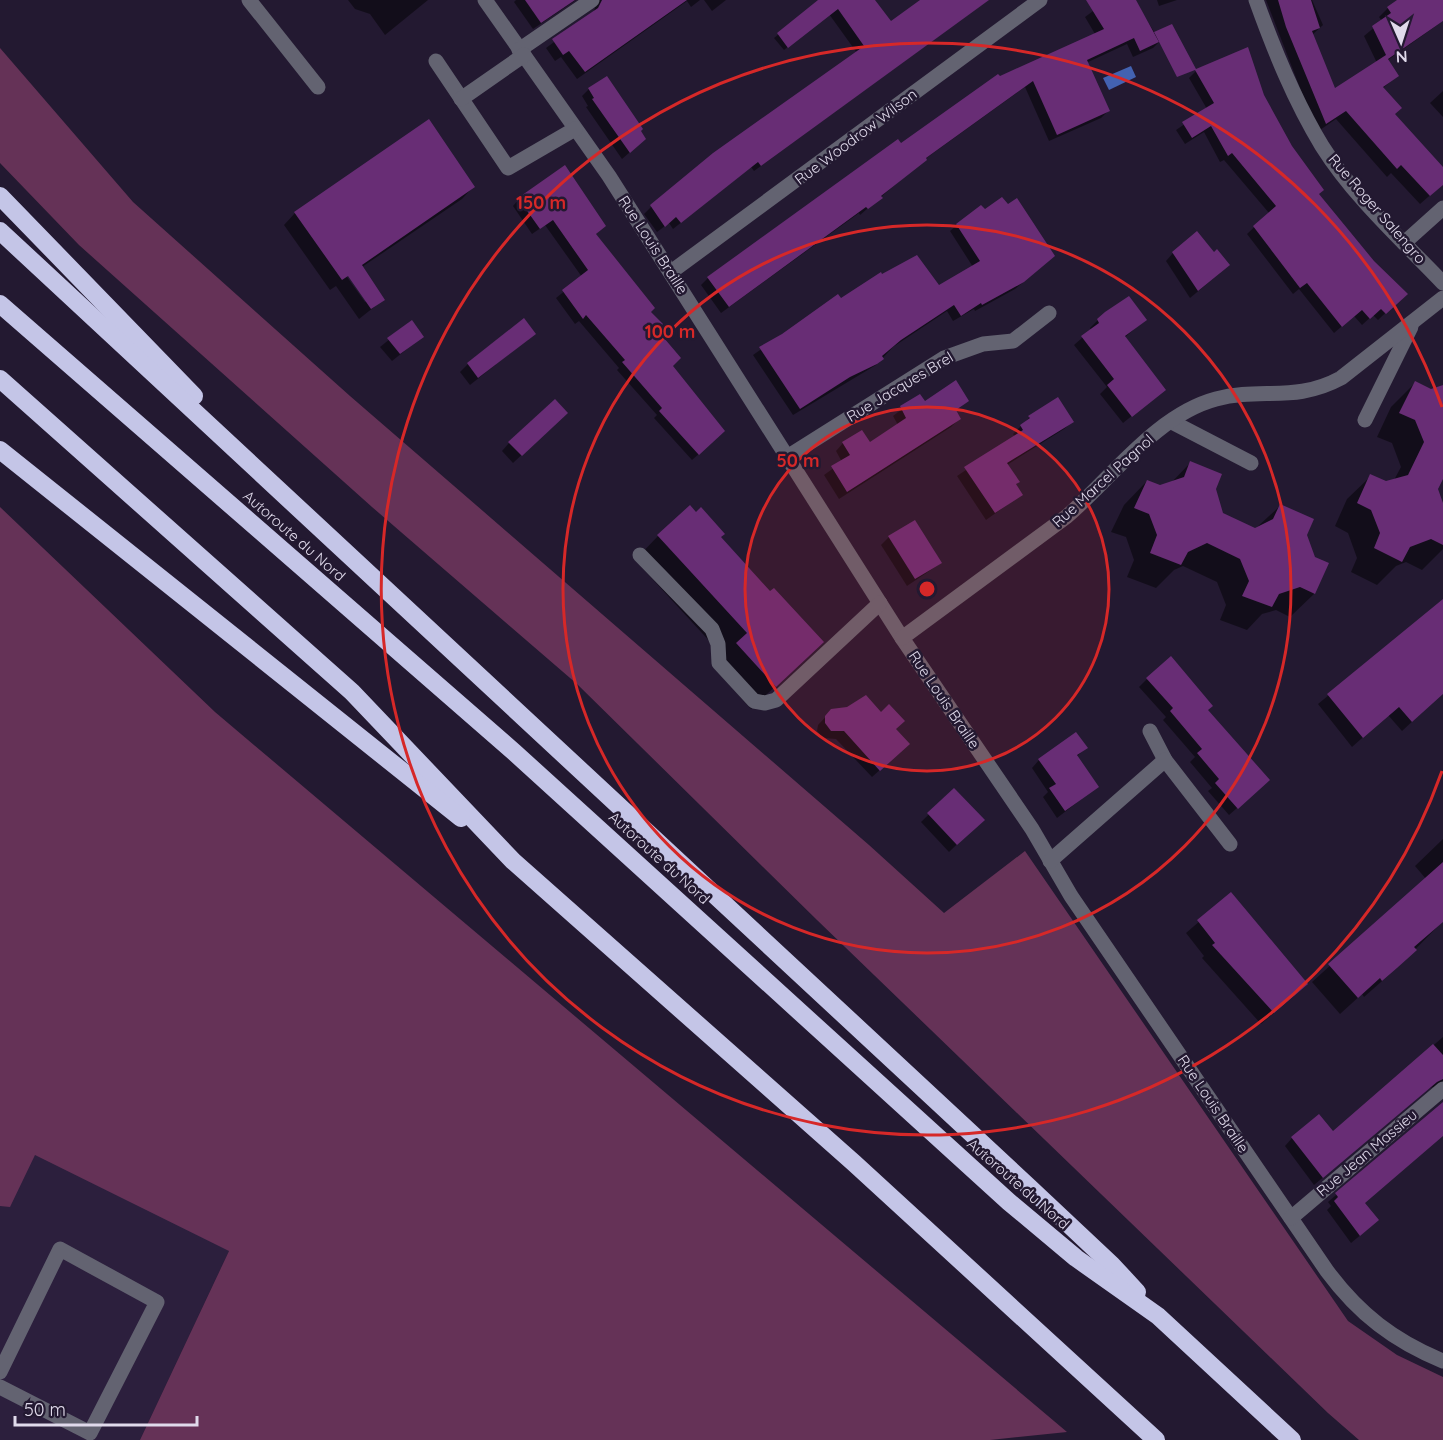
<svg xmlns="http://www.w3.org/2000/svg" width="1443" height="1440" viewBox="0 0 1443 1440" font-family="Quicksand,sans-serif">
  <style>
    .built { fill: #2c1f3d }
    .green { fill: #653257 }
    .water { fill: #4362b1 }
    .shadow { fill: #0007; fill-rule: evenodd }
    .building { fill: #682d75 }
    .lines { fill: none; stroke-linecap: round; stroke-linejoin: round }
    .minor { stroke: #636371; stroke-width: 15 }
    .highway { stroke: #c4c5e7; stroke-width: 18 }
    .ring { fill: none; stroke: #d62828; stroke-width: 3 }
    .labels { text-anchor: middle; stroke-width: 5; stroke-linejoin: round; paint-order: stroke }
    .street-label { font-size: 15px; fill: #e0daeb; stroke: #231931 }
    .centre { fill: #d62828; stroke: #231931; stroke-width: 3 }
    .ring-label { font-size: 18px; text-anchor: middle; font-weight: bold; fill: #d62828; stroke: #231931; stroke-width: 5; stroke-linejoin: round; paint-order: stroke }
  </style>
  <rect width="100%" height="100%" fill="#231931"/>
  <polygon class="built" points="0,585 229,1251 140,1440 0,1440"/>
  <g class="green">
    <polygon points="0,48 133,202 350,396 869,845 944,913 1025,851 1348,1321 1397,1355 1443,1377 1443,1440 1359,1440 1328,1413 817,920 577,684 372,507 79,245 0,163"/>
    <polygon points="0,507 215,712 1067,1432 990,1440 140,1440 229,1251 35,1155 10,1207 0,1206"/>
  </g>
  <polygon class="water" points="1131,66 1136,77 1109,90 1103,78"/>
  <g class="shadow">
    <polygon points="348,0 428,0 385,35 370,14 355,9"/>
    <polygon points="516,0 576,0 533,29 514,2"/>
    <polygon points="589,0 700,0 691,7 687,1 577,79 561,57 555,61 546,48 593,13 595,8"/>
    <polygon points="704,0 726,0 712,11"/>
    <polygon points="821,0 873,0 890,23 923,0 988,0 754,171 751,167 673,229 669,223 657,232 644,214 651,207 857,53 829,14 784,50 774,38"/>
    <polygon points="1108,0 1134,0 1160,41 1153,48 1133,57 1127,44 1086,63 1108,111 1101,118 1049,141 1025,87 925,159 860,215 859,213 721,313 701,285 708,278 999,78 1095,34 1085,17"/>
    <polygon points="1157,0 1177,0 1159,6"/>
    <polygon points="1266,0 1312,0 1323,25 1312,35 1334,91 1377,63 1364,36 1382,21 1379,17 1388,8 1400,0 1442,0 1443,21 1388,60 1397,76 1383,88 1393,114 1443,169 1443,184 1420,204 1391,173 1387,177 1336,119 1317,132"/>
    <polygon points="1196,71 1263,95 1317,194 1373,262 1405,294 1378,320 1373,315 1362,325 1354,316 1334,333 1299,289 1293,294 1247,234 1269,213 1224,160 1220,162 1204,132 1185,144 1176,130 1207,109 1189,78"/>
    <polygon points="589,89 637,146 622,159 586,107 588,106 582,96"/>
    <polygon points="1443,91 1443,117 1430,103"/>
    <path d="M 473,187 L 462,199 L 362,267 L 383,300 L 359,319 L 336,286 L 330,290 L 284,225 L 295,213 ZM 345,269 L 367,301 L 365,302 L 342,270 Z"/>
    <polygon points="519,199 604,226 595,235 649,312 672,366 717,438 692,460 654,418 657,415 617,370 619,368 579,321 575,324 556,298 582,277 545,225 532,234 513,206"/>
    <polygon points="957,225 1046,263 1015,289 975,311 974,309 953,321 947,311 893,347 876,365 793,415 753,355 838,296 841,300 938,287 973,267 950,231"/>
    <polygon points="1173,253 1220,273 1190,298 1166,261"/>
    <polygon points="1098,320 1145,320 1124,338 1164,390 1123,423 1100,394 1107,387 1074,345 1091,330 1090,328"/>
    <polygon points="411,322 422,337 392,361 380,347"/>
    <polygon points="534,334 470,385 460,372 468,364"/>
    <polygon points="1415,383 1431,390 1443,385 1443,476 1437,489 1443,507 1443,549 1422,570 1406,562 1396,566 1377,585 1351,572 1357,558 1348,533 1335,526 1347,499 1371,476 1386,482 1394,480 1401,467 1392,443 1377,437 1391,407"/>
    <polygon points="919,396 924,403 967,401 955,412 959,419 951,427 839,499 824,475 842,462 836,451 843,443 869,444 898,425 893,416"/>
    <polygon points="1057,399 1072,422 1064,429 1007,465 1021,495 986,520 957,476 1015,437 1013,434 1029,418"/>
    <polygon points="558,421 513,463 502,451 509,443"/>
    <polygon points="1191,462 1214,489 1222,514 1255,529 1280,506 1305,535 1314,558 1327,564 1314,594 1290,617 1276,610 1262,614 1247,630 1220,620 1226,605 1217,582 1183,566 1174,570 1156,588 1127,577 1134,560 1126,537 1111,532 1124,505 1147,481 1160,487 1170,484"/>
    <polygon points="658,536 719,537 770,593 798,665 751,709 714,668 724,657 635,560"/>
    <polygon points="889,537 941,563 907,586 881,545"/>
    <polygon points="1443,601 1443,693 1402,731 1388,715 1352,747 1318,704"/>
    <polygon points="1147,679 1207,710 1260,788 1229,815 1208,791 1212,788 1190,762 1195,757 1163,720 1166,717 1139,687"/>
    <polygon points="848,708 895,730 900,752 872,777 836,739 823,738 817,731 818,725 832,710"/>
    <polygon points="1086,748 1076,757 1097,787 1057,818 1043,797 1048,792 1032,768 1039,760"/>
    <polygon points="954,790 982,820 949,852 921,822"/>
    <polygon points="1443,839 1443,921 1398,967 1364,997 1362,994 1340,1014 1312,982 1426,879 1415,866"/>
    <polygon points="1231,894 1294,996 1261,1024 1202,958 1204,956 1186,933"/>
    <polygon points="1443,1037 1443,1091 1433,1087 1427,1089 1314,1185 1285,1146 1292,1138 1332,1133"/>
    <polygon points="1443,1103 1443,1135 1363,1203 1369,1228 1351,1243 1327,1210 1331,1206 1328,1202"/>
  </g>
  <g class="building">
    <polygon points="525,0 575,0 541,23"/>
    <polygon points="602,0 687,0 585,72 569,51 563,55 552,39 598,8"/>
    <polygon points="818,0 875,0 891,21 920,0 989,0 761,166 758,162 681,223 676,217 665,227 650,205 713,153 864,46 838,9 788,48 777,33"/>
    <polygon points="1086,0 1136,0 1159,42 1140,51 1134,38 1087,60 1110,111 1057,135 1033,81 926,158 927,160 881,196 883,198 868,209 866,207 729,307 707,277 898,139 901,143 998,74 1000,76 1104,29"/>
    <polygon points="1278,0 1311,0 1320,28 1312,31 1335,88 1386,55 1372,26 1391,13 1387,7 1397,0 1443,0 1443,21 1388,59 1399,76 1383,87 1402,108 1395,114 1443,167 1443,185 1430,196 1401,165 1397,169 1346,111 1326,124 1286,27"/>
    <polygon points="1172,24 1196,69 1248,47 1264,95 1292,146 1324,190 1319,194 1374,261 1408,294 1386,314 1381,309 1370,319 1362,310 1342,327 1307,283 1300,288 1253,226 1276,206 1232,153 1228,156 1211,126 1192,138 1182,122 1214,103 1195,70 1177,77 1154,32"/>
    <polygon points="607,76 643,129 641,131 646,139 630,153 592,99 594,98 588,88"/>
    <polygon points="429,119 475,187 362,265 385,300 371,309 348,276 342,280 294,212"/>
    <polygon points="565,165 606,226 596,234 655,308 651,312 663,324 660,327 666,335 664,338 681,358 673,366 725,431 699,455 659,411 662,408 622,362 625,360 586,315 583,319 562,290 588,270 553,220 540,229 518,198"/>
    <polygon points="1002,197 1008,204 1017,198 1055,256 1024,282 982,305 981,303 961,316 954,305 901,340 882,356 884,359 877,364 850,377 800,409 759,347 782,334 838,294 841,298 881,272 882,274 917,255 939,285 980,261 956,224 981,205 985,209"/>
    <polygon points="1197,231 1214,252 1217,249 1230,265 1198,291 1172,252"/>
    <polygon points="1129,296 1147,320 1125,336 1166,390 1132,417 1107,385 1114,379 1081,336 1099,323 1097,319 1105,312"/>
    <polygon points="524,318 536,334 478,378 467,363"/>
    <polygon points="412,320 424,337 400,354 387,338"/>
    <polygon points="956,380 969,401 956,410 961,419 847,492 831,466 850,455 842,442 862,430 870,442 906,418 900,406 920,394 925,401"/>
    <polygon points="1415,381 1431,389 1443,385 1443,479 1438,489 1443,503 1443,545 1431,539 1410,547 1402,562 1374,548 1380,533 1371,510 1357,503 1370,474 1386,481 1408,475 1424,442 1415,420 1399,413"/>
    <polygon points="1058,397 1074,422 1007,463 1020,482 1016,484 1023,495 995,513 964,467 1023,430 1020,425 1030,418 1028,416"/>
    <polygon points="555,399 568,413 522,456 508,442"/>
    <polygon points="1190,461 1222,474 1216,489 1223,513 1255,528 1273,519 1280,504 1314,519 1307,535 1315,557 1329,563 1315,594 1300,587 1279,594 1272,607 1242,596 1249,581 1240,559 1207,543 1188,552 1181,565 1150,553 1157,535 1149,514 1134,508 1147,480 1160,485 1184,477"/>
    <polygon points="690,505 696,512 701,507 725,534 721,537 770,591 774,588 824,642 776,687 736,643 747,633 657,535"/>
    <polygon points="915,520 942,563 915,579 888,536"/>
    <polygon points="1443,599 1443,694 1412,722 1399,707 1363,738 1327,694"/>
    <polygon points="1171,656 1213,706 1208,710 1270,780 1238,809 1215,783 1219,779 1197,753 1202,749 1170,711 1173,708 1146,678"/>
    <polygon points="866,695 881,712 889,704 905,721 896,729 910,744 880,771 844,731 831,731 825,723 825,716 831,709 847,707"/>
    <polygon points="1076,732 1088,748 1077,755 1099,787 1065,811 1049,788 1056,784 1038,759"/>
    <polygon points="954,788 985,820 957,845 927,813"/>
    <polygon points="1443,862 1443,922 1414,947 1417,950 1397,968 1382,981 1380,978 1358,998 1328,964"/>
    <polygon points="1231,892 1308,984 1274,1013 1212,945 1215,943 1197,920"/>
    <polygon points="1433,1044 1443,1055 1443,1079 1437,1082 1323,1178 1291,1137 1319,1114 1333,1131"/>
    <polygon points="1443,1102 1443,1136 1365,1203 1379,1220 1360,1236 1334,1201 1338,1197 1335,1193"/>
  </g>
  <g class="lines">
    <g class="minor">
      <polyline points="249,0 318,87"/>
      <path d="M 485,0 L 609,176 L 902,638 L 1032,829 L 1071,896 L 1327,1271 C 1359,1314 1394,1341 1443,1361"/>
      <path d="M 1256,0 C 1274,50 1294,100 1322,146 C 1354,197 1402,240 1443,283"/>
      <polyline points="519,50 592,0"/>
      <polyline points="436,61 508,168 575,129"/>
      <polyline points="461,99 524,55"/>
      <polyline points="1404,243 1443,208"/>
      <polyline points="671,272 1040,0"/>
      <polyline points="1365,420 1411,327"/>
      <polyline points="1172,422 1251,463"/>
      <polyline points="787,457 944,358 983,344 1013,341 1049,313"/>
      <polyline points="640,555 712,629 718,644 719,663 754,701 765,703 776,700 880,603"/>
      <path d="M 902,638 L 1066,517 C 1111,479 1156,415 1216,399 C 1261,387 1295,403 1341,378 L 1443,298"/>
      <polyline points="1150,731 1165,760 1230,844"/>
      <polyline points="1050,861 1165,760"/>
      <polyline points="1291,1218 1443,1089"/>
      <polyline points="0,1372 60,1249 157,1302 90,1433 0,1387"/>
    </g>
    <g class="highway">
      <polyline points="0,196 194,396"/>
      <polyline points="0,231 1029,1187 1112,1265 1137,1292"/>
      <polyline points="0,304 514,752 1009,1202 1076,1258 1158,1316 1292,1440"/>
      <polyline points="0,379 352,692 513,861 854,1163 1156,1440"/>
      <polyline points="0,450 461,818"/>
    </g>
  </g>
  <circle cx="927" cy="589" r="182" fill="#d62828" fill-opacity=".12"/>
  <g class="ring">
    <circle cx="927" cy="589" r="182"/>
    <circle cx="927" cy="589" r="364"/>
    <path d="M1442 771A546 546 0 1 1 1442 407"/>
  </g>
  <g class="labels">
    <g class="street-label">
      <text transform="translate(856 137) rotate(-37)" y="5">Rue Woodrow Wilson</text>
      <text transform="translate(1377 209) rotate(49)" y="5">Rue Roger Salengro</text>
      <text transform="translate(653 245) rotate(57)" y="5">Rue Louis Braille</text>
      <text transform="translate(900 387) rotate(-31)" y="5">Rue Jacques Brel</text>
      <text transform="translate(1103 481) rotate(-42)" y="5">Rue Marcel Pagnol</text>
      <text transform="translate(294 536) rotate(41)" y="5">Autoroute du Nord</text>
      <text transform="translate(944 700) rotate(56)" y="5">Rue Louis Braille</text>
      <text transform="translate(659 858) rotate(42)" y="5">Autoroute du Nord</text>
      <text transform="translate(1213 1104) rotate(56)" y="5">Rue Louis Braille</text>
      <text transform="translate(1367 1153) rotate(-40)" y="5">Rue Jean Massieu</text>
      <text transform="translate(1018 1184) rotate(41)" y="5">Autoroute du Nord</text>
    </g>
  </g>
  <circle cx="927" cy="589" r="9" class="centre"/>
  <g class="ring-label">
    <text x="541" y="209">150 m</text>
    <text x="670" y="338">100 m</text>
    <text x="798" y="467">50 m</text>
  </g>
  <g transform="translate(1401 42) rotate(177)" stroke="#231931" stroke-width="4.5" paint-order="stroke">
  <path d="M0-4.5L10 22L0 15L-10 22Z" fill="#e0daeb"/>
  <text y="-9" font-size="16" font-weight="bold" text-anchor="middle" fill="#e0daeb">N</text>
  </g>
  <path d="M15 1416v9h182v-9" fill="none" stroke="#e0daeb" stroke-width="3"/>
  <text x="24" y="1416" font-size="18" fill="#e0daeb" stroke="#231931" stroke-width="4.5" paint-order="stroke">50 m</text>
</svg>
